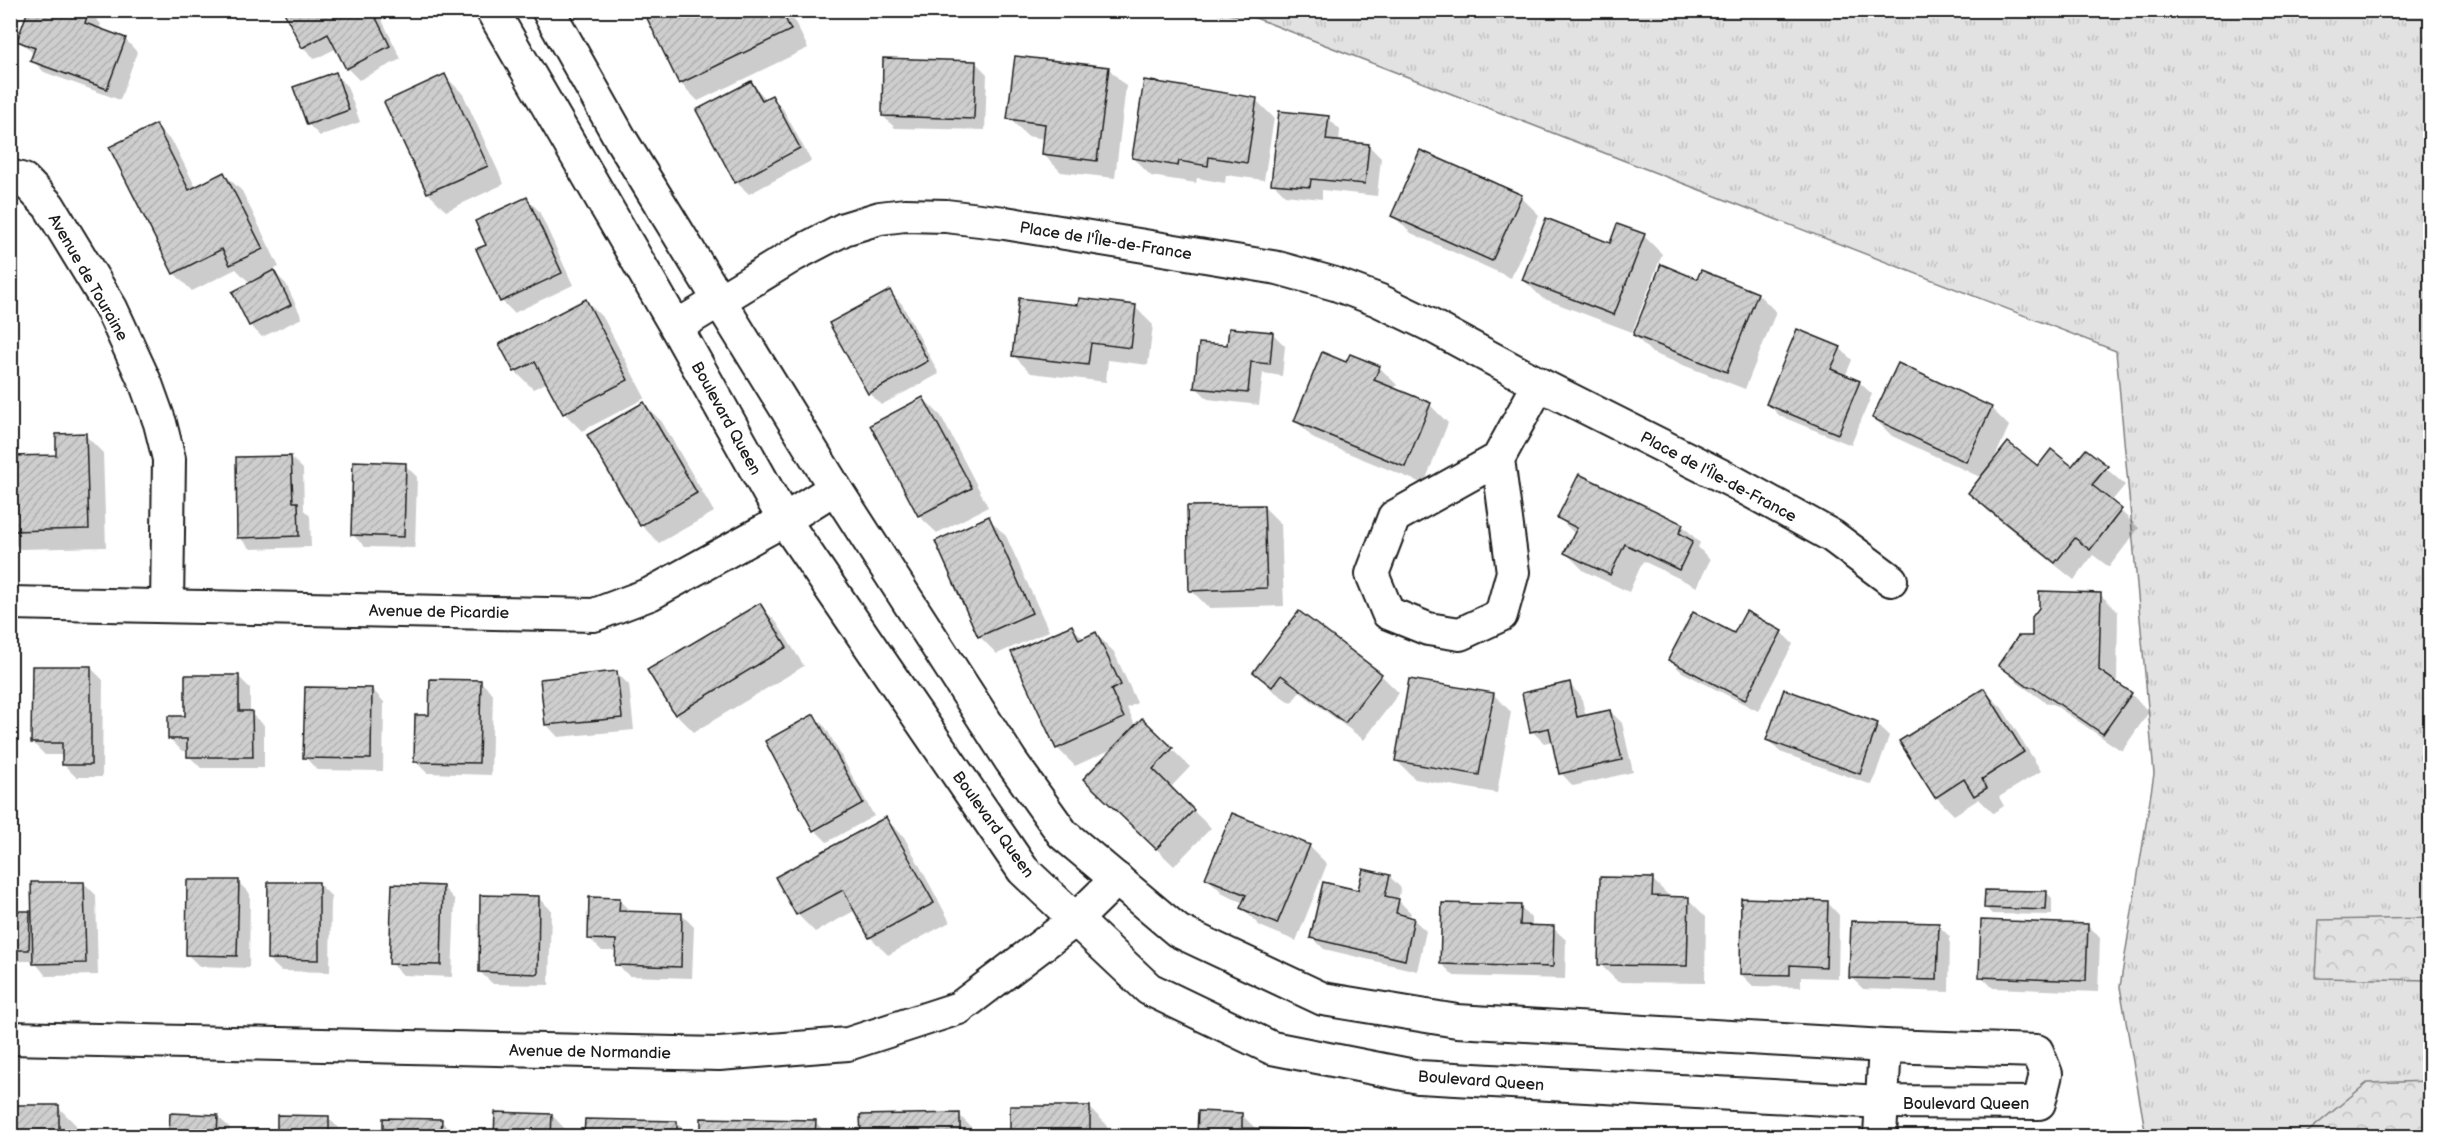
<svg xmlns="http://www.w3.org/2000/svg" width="2441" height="1147" viewBox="0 0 2441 1147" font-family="'Balsamiq Sans',sans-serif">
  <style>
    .grass { fill: url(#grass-tufts); stroke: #7f7f7f; stroke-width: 1.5 }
    .forest { fill: url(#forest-crowns); stroke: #7f7f7f; stroke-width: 1.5 }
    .shadow { fill: #0003 }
    .building { fill: url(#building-hatch); stroke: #1c1c1c; stroke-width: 1.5 }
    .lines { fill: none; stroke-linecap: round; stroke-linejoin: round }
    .minor-casing { stroke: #1c1c1c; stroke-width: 36 }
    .minor { stroke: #fff; stroke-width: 32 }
    .labels { text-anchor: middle; stroke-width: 6; stroke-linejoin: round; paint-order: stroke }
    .street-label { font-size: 16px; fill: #1c1c1c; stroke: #fff }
  </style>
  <defs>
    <pattern id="grass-tufts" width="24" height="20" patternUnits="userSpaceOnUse" patternTransform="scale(1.5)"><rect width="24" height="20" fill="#e2e2e2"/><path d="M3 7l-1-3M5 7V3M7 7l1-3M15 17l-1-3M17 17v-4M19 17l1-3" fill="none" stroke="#c1c1c1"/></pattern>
    <pattern id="forest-crowns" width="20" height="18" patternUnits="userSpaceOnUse" patternTransform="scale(1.5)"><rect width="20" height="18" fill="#e2e2e2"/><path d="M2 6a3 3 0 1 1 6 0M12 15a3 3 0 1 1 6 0" fill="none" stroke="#c1c1c1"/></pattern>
    <pattern id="building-hatch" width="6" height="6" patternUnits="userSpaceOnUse" patternTransform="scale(1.5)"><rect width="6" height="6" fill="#cecece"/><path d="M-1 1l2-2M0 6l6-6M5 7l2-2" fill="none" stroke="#b0b0b0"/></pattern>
  </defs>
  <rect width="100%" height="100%" fill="#fff"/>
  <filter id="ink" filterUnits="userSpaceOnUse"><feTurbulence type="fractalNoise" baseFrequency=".0167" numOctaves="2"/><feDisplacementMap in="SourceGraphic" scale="12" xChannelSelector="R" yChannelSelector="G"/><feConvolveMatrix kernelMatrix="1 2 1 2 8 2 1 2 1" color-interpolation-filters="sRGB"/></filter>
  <g filter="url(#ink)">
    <polygon class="grass" points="1198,11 2430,11 2430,1136 2146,1136 2120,987 2154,774 2116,351 1253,17"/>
    <g class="forest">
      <polygon points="2430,918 2430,980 2316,978 2319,920"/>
      <polygon points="2430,1081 2430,1136 2303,1136 2367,1083"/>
    </g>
    <g class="shadow">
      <polygon points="84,10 89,12 101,24 99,30 125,39 137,52 120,100 44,72 32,60 34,54 19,40"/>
      <polygon points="285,10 386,10 388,14 381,18 401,59 359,80 347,68 337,48 315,59 303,47"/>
      <polygon points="645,10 789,10 808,48 698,101 680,83"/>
      <polygon points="975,62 987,74 985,130 895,128 883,116"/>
      <polygon points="1108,68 1126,86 1115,178 1061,172 1043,154 1045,139 1027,136 1009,118"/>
      <polygon points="335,74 347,86 360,122 320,136 308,124"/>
      <polygon points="445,76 463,94 504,184 446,211 428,193 386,103"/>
      <polygon points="751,83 766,99 771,97 783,109 811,161 749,194 736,182"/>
      <polygon points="1256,100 1274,118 1264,180 1226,175 1225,183 1197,178 1196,183 1151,176 1133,158"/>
      <polygon points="1328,118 1340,130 1339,143 1369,146 1381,158 1377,196 1322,190 1322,199 1285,195 1273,183"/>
      <polygon points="156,126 174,144 196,188 224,174 242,191 279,267 272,270 286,284 302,318 262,337 250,325 251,284 236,269 192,291 174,273"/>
      <polygon points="1521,197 1539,215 1511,278 1411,233 1393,216"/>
      <polygon points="527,199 539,211 573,285 514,313 502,301 488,246"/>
      <polygon points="1644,236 1662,254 1632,332 1542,298 1524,280"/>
      <polygon points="1702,272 1758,294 1776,312 1745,389 1652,353 1634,335 1698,280"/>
      <polygon points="10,273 15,277 13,352 10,352"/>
      <polygon points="890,292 902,304 939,374 881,405 869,393"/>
      <polygon points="586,301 604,319 645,398 582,431 564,413 548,382 533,389 515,371 501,344"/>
      <polygon points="1080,307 1135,307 1153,325 1148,365 1108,360 1106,382 1031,373 1013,355"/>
      <polygon points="1272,333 1285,346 1282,376 1263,373 1259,405 1208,399 1196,387 1229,347"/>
      <polygon points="1840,348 1852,360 1845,377 1859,382 1872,394 1851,445 1780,416 1768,404"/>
      <polygon points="1347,364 1379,367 1397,385 1394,390 1430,405 1448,423 1424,484 1314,439 1296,421"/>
      <polygon points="923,398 941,416 988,507 937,533 919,516 872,426"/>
      <polygon points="644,404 662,422 714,512 659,543 641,525"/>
      <polygon points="1991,408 2009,426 1992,464 2072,468 2086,451 2125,485 2111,502 2139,528 2109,567 2093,555 2074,580 1988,511 1970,493 1982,478 1892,436 1874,418"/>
      <polygon points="85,435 103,453 106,547 20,549 10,539 10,458 58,456"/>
      <polygon points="291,457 303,469 304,510 310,516 311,547 251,549 239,537"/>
      <polygon points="405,465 417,477 415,548 365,547 352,534"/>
      <polygon points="1263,506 1281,524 1284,606 1209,608 1191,590"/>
      <polygon points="988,518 1006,536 1049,631 997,654 979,636"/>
      <polygon points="1559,518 1682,525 1700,543 1698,547 1710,560 1697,587 1643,561 1629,592 1584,571 1566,553 1575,534"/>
      <polygon points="2100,594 2118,612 2117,684 2131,694 2149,712 2122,751 2053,704 2048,704 2018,683 2000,665"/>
      <polygon points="760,605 777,623 804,666 694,732 676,714"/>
      <polygon points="1299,614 1381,675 1399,693 1364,740 1300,692 1291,703 1272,690 1255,672"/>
      <polygon points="1071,626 1084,639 1096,634 1114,652 1137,703 1127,708 1136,727 1142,720 1190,767 1170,788 1211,828 1174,866 1103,797 1114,748 1075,766 1057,748 1013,653"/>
      <polygon points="1781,632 1793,644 1758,711 1682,672 1669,660 1735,635"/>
      <polygon points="91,668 103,680 102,777 76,777 64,765 64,755 45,755 33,743"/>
      <polygon points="617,673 629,685 634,730 558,737 546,724"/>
      <polygon points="238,676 250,688 250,713 264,725 264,768 201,768 189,756 189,751 182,751 170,739 186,718"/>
      <polygon points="481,682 493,694 491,775 427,773 415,761 431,717"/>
      <polygon points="1569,684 1581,696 1586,717 1610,711 1622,723 1633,772 1573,786 1561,773 1553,741 1544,743 1532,731"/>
      <polygon points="372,689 384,702 383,771 317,770 305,757"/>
      <polygon points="1984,690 2002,708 2041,771 1999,797 2004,806 1993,813 1979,799 1954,815 1936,797"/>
      <polygon points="1493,694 1511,712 1497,793 1415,779 1397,761"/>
      <polygon points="814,716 826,728 874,816 827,842 815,830"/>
      <polygon points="1877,724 1889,736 1872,785 1780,752 1768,740"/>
      <polygon points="886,819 904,837 950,922 888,955 870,937 856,910 815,932 797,914"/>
      <polygon points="1309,846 1327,864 1296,941 1260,926 1242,908 1244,903 1225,895 1207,878"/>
      <polygon points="1389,876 1401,888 1398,900 1411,913 1409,918 1413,919 1426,931 1417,971 1324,949 1312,937 1359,892"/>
      <polygon points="1652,879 1671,898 1688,899 1706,917 1705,983 1618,982 1600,964"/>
      <polygon points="238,882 250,894 249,968 199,966 187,954"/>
      <polygon points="84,883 96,895 98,975 46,976 34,961 10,961 10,912 29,912 33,916"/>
      <polygon points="319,884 331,896 330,972 281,971 268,959"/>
      <polygon points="443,887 455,900 452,977 403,975 391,963"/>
      <polygon points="2046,892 2052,898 2052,915 1992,914 1986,908"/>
      <polygon points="538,897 551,910 549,985 493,984 480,972"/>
      <polygon points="619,900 631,912 682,915 694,927 692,978 629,976 617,964 617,951 602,951 590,939"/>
      <polygon points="1827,902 1839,915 1838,978 1801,977 1801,987 1753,986 1741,974"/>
      <polygon points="1520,907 1532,919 1532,927 1553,928 1566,940 1565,979 1454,976 1442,964"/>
      <polygon points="1938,925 1950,937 1949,992 1863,989 1851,977"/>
      <polygon points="2088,925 2100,938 2098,992 1993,988 1981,976"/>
      <polygon points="10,1107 58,1107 76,1125 76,1136 10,1136"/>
      <polygon points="1089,1107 1107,1125 1107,1136 1011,1136 1011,1108"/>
      <polygon points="1199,1113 1241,1114 1257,1130 1308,1131 1314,1136 1199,1136"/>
      <polygon points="496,1114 552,1115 564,1128 563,1136 496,1136"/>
      <polygon points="171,1115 217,1116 230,1128 229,1136 171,1136"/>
      <polygon points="959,1115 971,1127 972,1136 862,1136 862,1117"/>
      <polygon points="278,1117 328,1118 341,1130 340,1136 278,1136"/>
      <polygon points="385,1119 441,1121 453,1133 453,1136 384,1136"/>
      <polygon points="703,1120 815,1122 830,1136 702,1136"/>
      <polygon points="586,1121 677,1123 690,1136 586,1136"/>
    </g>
    <g class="building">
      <polygon points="28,10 89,10 85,23 126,38 107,89 30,61 35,48 17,41"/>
      <polygon points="283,10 372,10 390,46 346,69 328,34 302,48"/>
      <polygon points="643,10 781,10 791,30 679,84"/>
      <polygon points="1015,56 1109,67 1097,161 1042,154 1045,124 1007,119"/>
      <polygon points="883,58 976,61 974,119 882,116"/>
      <polygon points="336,72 349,110 307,125 293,87"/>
      <polygon points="445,74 488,166 427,193 384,102"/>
      <polygon points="1144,80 1257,98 1247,163 1209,157 1208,166 1179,161 1178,166 1132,158"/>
      <polygon points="751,81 762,100 772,95 800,148 735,183 696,110"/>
      <polygon points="1279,111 1329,116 1326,140 1369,144 1365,184 1311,179 1310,187 1271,184"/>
      <polygon points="156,124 189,190 224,172 263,249 230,265 222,249 173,274 109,147"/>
      <polygon points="1420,150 1522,195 1492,261 1391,216"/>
      <polygon points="527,197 562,273 500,302 476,249 486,245 475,221"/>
      <polygon points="1546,218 1610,243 1617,224 1645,234 1614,315 1522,280"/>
      <polygon points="1661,264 1697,279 1701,270 1758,293 1727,372 1633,335"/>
      <polygon points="274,270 291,305 249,326 232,292"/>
      <polygon points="890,290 928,361 868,394 829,323"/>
      <polygon points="1019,298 1078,305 1079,298 1136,305 1131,348 1091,343 1088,365 1012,356"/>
      <polygon points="586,299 628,380 563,414 535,362 514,372 499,344"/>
      <polygon points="1229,328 1273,332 1270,364 1251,362 1248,393 1194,388 1199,343 1227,345"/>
      <polygon points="1797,329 1841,347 1831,369 1860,381 1838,434 1766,404"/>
      <polygon points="1322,352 1346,362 1350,354 1380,366 1374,380 1431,403 1405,467 1294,421"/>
      <polygon points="1898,363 1992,407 1966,462 1872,418"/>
      <polygon points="923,397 972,488 918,516 870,425"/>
      <polygon points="644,402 697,493 640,526 587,435"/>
      <polygon points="86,433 89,529 10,531 10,456 56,455 56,434"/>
      <polygon points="2008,442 2038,466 2051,449 2072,466 2086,449 2108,466 2092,485 2122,509 2090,550 2075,538 2055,563 1968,493"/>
      <polygon points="291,456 293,502 298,502 299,536 237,538 236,457"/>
      <polygon points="353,461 406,463 404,537 351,535"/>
      <polygon points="1579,474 1683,524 1679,533 1693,541 1679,570 1625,544 1610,575 1564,553 1577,528 1557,518"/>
      <polygon points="1264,505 1267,588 1189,591 1187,506"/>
      <polygon points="989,516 1032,613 978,637 935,541"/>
      <polygon points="2039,591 2101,593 2099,670 2132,693 2103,734 2034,687 2028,687 1998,665 2018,636 2032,636 2032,617 2039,608"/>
      <polygon points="760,603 787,647 675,715 647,670"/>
      <polygon points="1299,611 1382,674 1345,723 1281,675 1272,687 1253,672"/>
      <polygon points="1746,611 1782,631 1745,700 1668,660 1693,612 1734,633"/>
      <polygon points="1072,625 1079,640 1096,632 1121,685 1111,690 1124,718 1056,749 1011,652"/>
      <polygon points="32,666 91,666 91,765 62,765 62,743 31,743"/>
      <polygon points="617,671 622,718 545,725 540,679"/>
      <polygon points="185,675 239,675 239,711 252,711 253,757 187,757 187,739 168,739 168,716 185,716"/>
      <polygon points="430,679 481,680 479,763 414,762 415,715 429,715"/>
      <polygon points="1409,679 1494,693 1479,775 1395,761"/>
      <polygon points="1570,682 1577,717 1610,710 1622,760 1559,774 1549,728 1530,732 1522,693"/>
      <polygon points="305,687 372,688 371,759 303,758"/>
      <polygon points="1984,688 2024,752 1982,779 1987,788 1974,796 1964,779 1935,798 1899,741"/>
      <polygon points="1784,689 1878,723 1860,774 1766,740"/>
      <polygon points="814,714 863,803 813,831 765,741"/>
      <polygon points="1142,718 1173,748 1153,769 1194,810 1156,849 1083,779"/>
      <polygon points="1232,813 1310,845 1277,924 1240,908 1246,895 1205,878"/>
      <polygon points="886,817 934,903 869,938 843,890 796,915 775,877"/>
      <polygon points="1363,869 1390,875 1385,896 1399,899 1396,913 1414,918 1405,960 1310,938 1323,882 1358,890"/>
      <polygon points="1600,877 1653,878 1652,896 1689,897 1687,966 1598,965"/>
      <polygon points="187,880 239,880 237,956 186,955"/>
      <polygon points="31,882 84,882 86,963 33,964"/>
      <polygon points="268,882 319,882 319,960 267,959"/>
      <polygon points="392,884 443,886 441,965 389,964"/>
      <polygon points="1985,890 2047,891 2046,910 1984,908"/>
      <polygon points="480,895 539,896 538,974 479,972"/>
      <polygon points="589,897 620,898 619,911 682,913 681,967 615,965 616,940 588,939"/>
      <polygon points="1741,898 1828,901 1826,967 1790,965 1790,975 1740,974"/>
      <polygon points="1442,903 1521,905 1520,925 1554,926 1553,967 1440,964"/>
      <polygon points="10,911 30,911 29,950 10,950"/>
      <polygon points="1981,920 2088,924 2086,981 1979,977"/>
      <polygon points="1851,921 1939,923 1937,980 1849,978"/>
      <rect x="10" y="1105" width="49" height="31"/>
      <rect x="1010" y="1106" width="80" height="30"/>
      <polygon points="1198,1111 1242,1113 1242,1128 1309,1129 1309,1136 1197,1136"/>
      <polygon points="495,1112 552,1114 551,1136 494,1136"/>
      <polygon points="170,1113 218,1115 217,1136 169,1136"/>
      <polygon points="960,1113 960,1136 861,1136 860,1115"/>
      <polygon points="277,1115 329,1116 329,1136 277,1136"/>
      <polygon points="383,1118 442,1119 441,1136 383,1136"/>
      <polygon points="701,1118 816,1120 815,1136 701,1136"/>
      <polygon points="585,1119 677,1121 677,1136 584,1136"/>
    </g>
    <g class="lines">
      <defs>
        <g id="minor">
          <polyline points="492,10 676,327 784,520 1023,870 1149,989 1272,1048 1419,1077 1882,1102 2039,1103 2046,1074 2037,1051 1885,1046 1457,1021 1323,999 1178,931 1063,834 1011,761 835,488 719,300 620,138 548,10"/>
          <polyline points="10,176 24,180 49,206 111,308 146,384 160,423 169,459 167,606"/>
          <polyline points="676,327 794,255 844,229 880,218 905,215 946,216 1005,223 1278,268 1335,284 1378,300 1430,325 1539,384 1734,482 1832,536 1891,580"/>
          <polyline points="1498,459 1513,572 1501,615 1460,634 1428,629 1388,613 1372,574 1394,517 1498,459 1539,384"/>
          <polyline points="10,603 594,615 650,594 784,520 835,488"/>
          <polyline points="10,1038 719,1054 848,1044 959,1008 1075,920 1117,879"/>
          <polyline points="1880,1136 1885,1046"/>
        </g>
      </defs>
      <use href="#minor" class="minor-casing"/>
      <use href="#minor" class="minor"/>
    </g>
  </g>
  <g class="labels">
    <g class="street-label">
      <text transform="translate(1106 240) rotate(9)" y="6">Place de l'Île-de-France</text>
      <text transform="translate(89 277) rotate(60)" y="6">Avenue de Touraine</text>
      <text transform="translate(727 418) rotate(61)" y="6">Boulevard Queen</text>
      <text transform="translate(1719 476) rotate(28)" y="6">Place de l'Île-de-France</text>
      <text transform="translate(439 611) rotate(1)" y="6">Avenue de Picardie</text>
      <text transform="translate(994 824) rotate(54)" y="6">Boulevard Queen</text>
      <text transform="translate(590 1051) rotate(1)" y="6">Avenue de Normandie</text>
      <text transform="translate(1481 1080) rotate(4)" y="6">Boulevard Queen</text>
      <text x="1966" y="1109">Boulevard Queen</text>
    </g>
  </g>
  <rect width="2441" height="1147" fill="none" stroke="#fff" stroke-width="36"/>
  <rect x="18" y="18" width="2405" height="1111" fill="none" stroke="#1c1c1c" stroke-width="2" filter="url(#ink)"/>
</svg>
